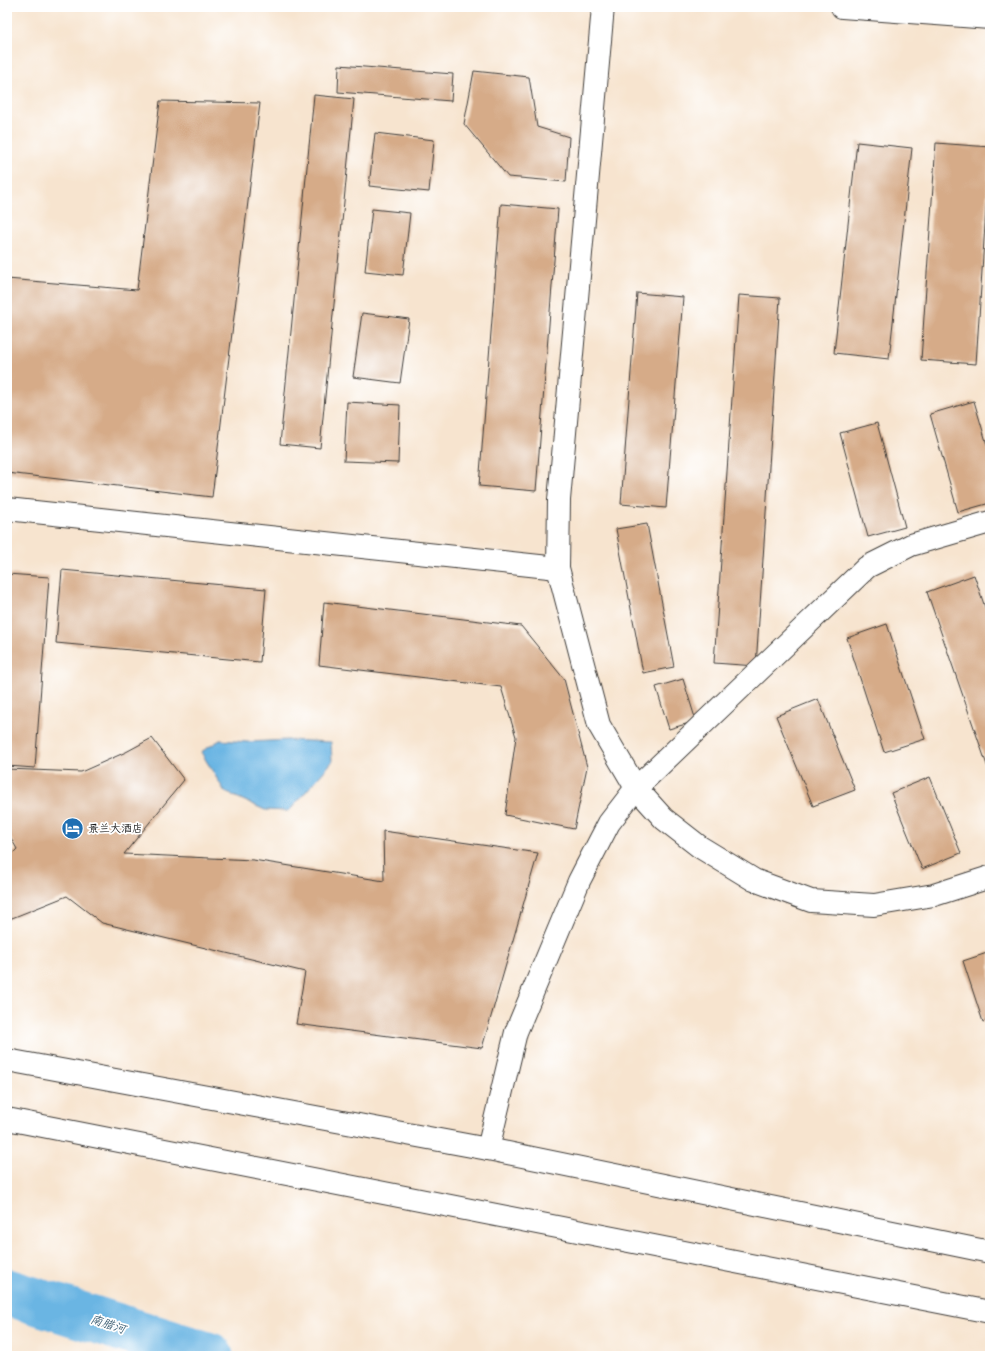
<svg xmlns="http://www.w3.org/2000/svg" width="997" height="1363" viewBox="0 0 997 1363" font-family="Pangolin,'LXGW WenKai TC',sans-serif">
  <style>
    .water { fill: #6ab5e3; stroke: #436880 }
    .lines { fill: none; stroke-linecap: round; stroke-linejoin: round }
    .river { stroke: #6ab5e3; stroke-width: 47 }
    .building { fill: #d6ab88 }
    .minor-casing { stroke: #3d3a37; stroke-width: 24 }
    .tertiary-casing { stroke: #3d3a37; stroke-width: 24 }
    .trunk-casing { stroke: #3d3a37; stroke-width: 24 }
    .minor { stroke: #fff; stroke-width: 22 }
    .tertiary { stroke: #fff; stroke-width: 22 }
    .trunk { stroke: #fff; stroke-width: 22 }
    .labels { text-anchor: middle; stroke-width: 3.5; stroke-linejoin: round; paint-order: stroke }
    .poi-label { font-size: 11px; fill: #1c1c1c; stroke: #fff; text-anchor: start }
    .water-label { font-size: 12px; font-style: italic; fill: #3f6176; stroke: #fff }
  </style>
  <rect width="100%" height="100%" fill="#fff"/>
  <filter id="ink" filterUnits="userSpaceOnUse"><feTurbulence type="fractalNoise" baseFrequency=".025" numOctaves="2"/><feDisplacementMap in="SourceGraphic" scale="8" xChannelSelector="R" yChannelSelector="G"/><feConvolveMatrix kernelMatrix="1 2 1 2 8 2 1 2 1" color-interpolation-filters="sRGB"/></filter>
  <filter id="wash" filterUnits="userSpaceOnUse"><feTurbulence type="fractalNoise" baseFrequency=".012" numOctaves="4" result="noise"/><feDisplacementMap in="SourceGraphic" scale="16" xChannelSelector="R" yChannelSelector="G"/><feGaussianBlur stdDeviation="0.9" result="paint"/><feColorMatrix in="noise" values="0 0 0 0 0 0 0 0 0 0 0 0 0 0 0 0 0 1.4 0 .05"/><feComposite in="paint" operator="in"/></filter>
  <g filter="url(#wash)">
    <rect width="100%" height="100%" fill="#f7e4cf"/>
    <polygon class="water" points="220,740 248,742 288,740 331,742 332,762 289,811 265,810 225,792 201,752"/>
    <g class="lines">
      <polyline class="river" points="7,1292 210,1356"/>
    </g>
    <g id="blocks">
      <g class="building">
        <polygon points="339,65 453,74 451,101 338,92"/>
        <polygon points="474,71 529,77 537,127 569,137 566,182 508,177 464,124"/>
        <polygon points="314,95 354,99 320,448 280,444"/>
        <polygon points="160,101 260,103 212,497 7,473 7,279 137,290"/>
        <polygon points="375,133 434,140 429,192 369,186"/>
        <polygon points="857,142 912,148 889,359 834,353"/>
        <polygon points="936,143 990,147 976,364 921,360"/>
        <polygon points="501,204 558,209 536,491 479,486"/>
        <polygon points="372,209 410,213 403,275 365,271"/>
        <polygon points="637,293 683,297 666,508 621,504"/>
        <polygon points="739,295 780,298 756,666 714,663"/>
        <polygon points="362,313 409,319 400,383 353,377"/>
        <polygon points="974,401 990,455 990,503 958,512 930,414"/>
        <polygon points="347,402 400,405 398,463 344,461"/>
        <polygon points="877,423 905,527 868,537 840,433"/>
        <polygon points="647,524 674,667 643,673 616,529"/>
        <polygon points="62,570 266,589 260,662 56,643"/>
        <polygon points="7,574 49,577 35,768 7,766"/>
        <polygon points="974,575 990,622 990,774 927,592"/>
        <polygon points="324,602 521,626 564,679 587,767 574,829 505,815 516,737 501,687 319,665"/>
        <polygon points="887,624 925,739 884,752 847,638"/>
        <polygon points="683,679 696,721 669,729 656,687"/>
        <polygon points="818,699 855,790 813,806 776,716"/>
        <polygon points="152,738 184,780 124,854 253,860 384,881 383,831 538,853 482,1048 296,1024 305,972 102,923 67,896 7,920 7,859 17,849 7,831 7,769 81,772 126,752"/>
        <polygon points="930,777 961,853 922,869 891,793"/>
        <polygon points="990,952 990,1019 983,1022 963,961"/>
      </g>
    </g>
  </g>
  <g filter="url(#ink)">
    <use href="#blocks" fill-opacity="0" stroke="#3d3a37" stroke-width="1"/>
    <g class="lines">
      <defs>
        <g id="minor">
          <polyline points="603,7 559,500 558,568 599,725 636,788 664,819 700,847 754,880 811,901 874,905 934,895 990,877"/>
          <polyline points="7,509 558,568"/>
          <polyline points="488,1149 516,1032 579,881 609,823 636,788 867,567 911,545 990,522"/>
        </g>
        <g id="tertiary">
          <polyline points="7,1060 488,1149 990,1252"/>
          <polyline points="7,1119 990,1312"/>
        </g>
        <polyline id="trunk" points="842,7 990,18"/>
      </defs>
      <use href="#minor" class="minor-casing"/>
      <use href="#tertiary" class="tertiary-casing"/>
      <use href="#trunk" class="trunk-casing"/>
      <use href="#minor" class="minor"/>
      <use href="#tertiary" class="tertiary"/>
      <use href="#trunk" class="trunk"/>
    </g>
  </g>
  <defs>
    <symbol id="hotel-disc" viewBox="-11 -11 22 22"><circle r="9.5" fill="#1f6fb2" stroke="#fff"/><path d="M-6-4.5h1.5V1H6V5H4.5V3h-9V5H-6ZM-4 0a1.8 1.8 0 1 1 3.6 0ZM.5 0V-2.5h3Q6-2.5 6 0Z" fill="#fff"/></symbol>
  </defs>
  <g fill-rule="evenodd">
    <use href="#hotel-disc" x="60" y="816" width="25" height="25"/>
  </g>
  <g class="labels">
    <g class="poi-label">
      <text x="88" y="832">景兰大酒店</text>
    </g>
    <g class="water-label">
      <text transform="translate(108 1324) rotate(18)" y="4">南腊河</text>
    </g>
  </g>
  <rect width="997" height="1363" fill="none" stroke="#fff" stroke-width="24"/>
</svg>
